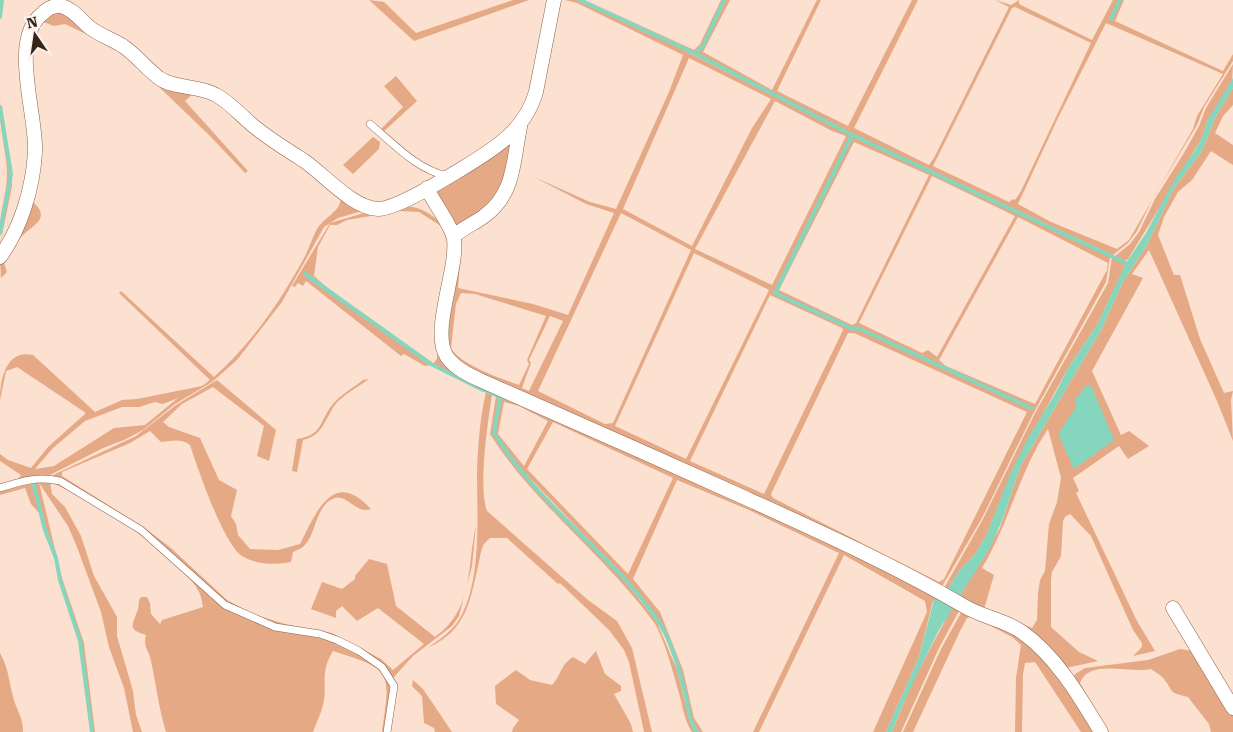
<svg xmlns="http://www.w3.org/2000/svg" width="1233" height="732" viewBox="0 0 1233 732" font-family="'Roboto Serif',serif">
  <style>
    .green { fill: #e5a986; fill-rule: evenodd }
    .water { fill: #86d6bd }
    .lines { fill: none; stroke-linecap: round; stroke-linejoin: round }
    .stream { stroke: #86d6bd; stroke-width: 4 }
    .service-casing { stroke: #8c654d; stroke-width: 8 }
    .minor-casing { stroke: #8c654d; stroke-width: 15 }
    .service { stroke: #fff; stroke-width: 7 }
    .minor { stroke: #fff; stroke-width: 14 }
  </style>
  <rect width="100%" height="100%" fill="#fce0d0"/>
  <g class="green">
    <polygon points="369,0 384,2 416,33 513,0 529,0 414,41"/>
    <path d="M 565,0 L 577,0 L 642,29 L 851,135 L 774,293 L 852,329 L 858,329 L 1031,409 L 1032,407 L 858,328 L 853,328 L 775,293 L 853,136 L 1110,257 L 1106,282 L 1033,414 L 982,518 L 941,588 L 469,374 L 446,347 L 457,239 L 462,237 L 458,288 L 533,304 L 568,315 L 614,213 L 586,204 L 534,177 L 590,202 L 616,209 L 669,92 L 683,55 L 577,3 ZM 689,58 L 771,99 L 752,128 L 692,246 L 623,209 ZM 775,101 L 832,131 L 846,136 L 772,285 L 695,249 ZM 854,142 L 929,175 L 856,323 L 852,325 L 779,290 ZM 932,176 L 1015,216 L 937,357 L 928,350 L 922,353 L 859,323 ZM 621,213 L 691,250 L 613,423 L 605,424 L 538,391 ZM 1018,217 L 1108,263 L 1107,270 L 1035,404 L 946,366 L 939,360 ZM 694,253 L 769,290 L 686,459 L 615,426 ZM 461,293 L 475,294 L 546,316 L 527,360 L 529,364 L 519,385 C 502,379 459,364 451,348 L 456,304 ZM 770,295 L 842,328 L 843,330 L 764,494 L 690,461 ZM 550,316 L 563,321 L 529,391 L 522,388 L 531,363 L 529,360 ZM 848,333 L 854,333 L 1027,412 L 944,579 L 939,582 L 773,498 L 771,494 Z"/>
    <polygon points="585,0 694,50 700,44 721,0 723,0 702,44 695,52"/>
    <path d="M 726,0 L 730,0 L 703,52 L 772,90 L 817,0 L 821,0 L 777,91 L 848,126 L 912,0 L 918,0 L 854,128 L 929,165 L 934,158 L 1009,7 L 995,0 L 1011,5 L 1019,0 L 1019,4 L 1092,40 L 1113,0 L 1119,0 L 1111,20 L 1121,0 L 1124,0 L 1115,21 L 1223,71 L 1233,54 L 1233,61 L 1204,107 L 1197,125 L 1153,198 L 1137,231 L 1128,243 L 1113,255 L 853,134 L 697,54 L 705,44 ZM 1015,7 L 1091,43 L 1021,191 L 1015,200 L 1013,199 L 1009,202 L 933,166 L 1012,8 ZM 1106,23 L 1223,74 L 1197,116 L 1193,129 L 1129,240 L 1117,249 L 1051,222 L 1018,204 L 1058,118 Z"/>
    <path d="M 56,10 L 72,15 L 89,30 L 121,48 L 155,79 L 172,86 L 198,90 L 216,98 L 249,127 L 307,165 L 352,202 L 369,209 L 338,218 L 324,227 L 282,302 L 237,360 L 212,382 L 175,404 L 143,430 L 124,440 L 103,448 L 50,475 L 16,482 L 21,475 L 0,461 L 0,454 L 8,460 L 31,468 L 48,447 L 86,413 L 17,367 L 6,371 L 0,400 C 0,381 5,349 33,355 L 95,412 L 122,400 L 137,399 L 202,386 L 210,380 L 119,293 L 121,291 L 214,377 C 252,343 280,302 304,258 C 309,249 312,238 317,229 C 324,217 341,212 341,197 L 307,168 L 249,129 L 215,100 L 195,92 L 185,101 L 248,171 L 245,173 L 209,135 L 132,61 L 107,44 L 65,24 L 54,26 L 43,22 C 17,49 42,116 40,151 C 39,168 35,184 32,201 C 53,219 32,225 21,237 C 15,243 8,255 4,263 L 7,272 L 1,278 L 0,261 C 24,230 35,190 39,151 C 41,117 6,22 56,10 ZM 178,398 L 145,425 L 114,428 L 54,466 L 35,469 L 53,448 L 85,421 L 122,407 L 139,407 L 155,402 L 163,404 Z"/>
    <polygon points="1233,64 1232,83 1207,121 1202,138 1128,259 1125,261 1115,256 1130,244 1139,232 1155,199 1184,153 1199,126 1206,108"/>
    <polygon points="396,76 417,101 382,133 379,131 403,107 384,86"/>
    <path d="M 1233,88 L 1233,105 L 1223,116 L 1215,133 L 1233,145 L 1233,165 L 1211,151 L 1192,180 L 1178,192 L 1164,217 L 1158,235 L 1174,275 L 1180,275 L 1200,339 L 1224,393 L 1233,391 L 1231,400 L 1233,441 L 1217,401 L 1149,250 L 1132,274 L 1143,278 L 1092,371 L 1121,435 L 1129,431 L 1149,446 L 1128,459 L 1119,446 L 1073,478 L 1079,491 L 1076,493 L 1137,621 L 1155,651 L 1133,656 L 1142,647 L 1142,643 L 1133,630 L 1091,536 L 1070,514 L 1065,517 L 1063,521 L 1061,556 L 1052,572 L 1051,579 L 1051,627 L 1079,652 L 1098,661 L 1066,668 L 1016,624 L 1020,623 L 1032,628 L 1037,620 L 1038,593 L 1040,580 L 1045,571 L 1049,524 L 1057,502 L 1061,478 L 1048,429 C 1019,472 1009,524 982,568 L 994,575 L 984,609 L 958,599 L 1000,528 L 1020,467 L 1101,330 L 1123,282 L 1147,245 L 1174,188 L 1202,151 L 1215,118 Z"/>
    <polygon points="0,92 12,173 12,186 0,245 11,174"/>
    <path d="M 0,112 L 10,175 L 0,229 C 0,210 7,193 7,174 C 7,154 0,133 0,112 Z"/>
    <polygon points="373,137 380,142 379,149 353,174 343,165"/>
    <polygon points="513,139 502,194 454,232 434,194 451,179"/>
    <path d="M 402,206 C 424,205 448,223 452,246 C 449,275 429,341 448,365 C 457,375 472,381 485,387 L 484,389 L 433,364 L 437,359 L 438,327 L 450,248 L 441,226 L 419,212 L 400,211 L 347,220 L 337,225 L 330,225 L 318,247 L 314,276 L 331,291 L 305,273 L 304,275 L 431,365 L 425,366 L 404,354 L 401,356 L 306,281 L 303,286 L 298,283 L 295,287 L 292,286 L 330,223 L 364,213 Z"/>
    <polygon points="1112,257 1124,263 1125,266 1098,323 1067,370 1014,467 986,536 975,554 959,571 946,592 943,590 983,519 1034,415 1108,283"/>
    <path d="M 369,379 C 358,387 341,396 334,406 C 325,420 322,436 303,440 L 297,472 L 292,471 L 297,439 C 323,435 319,422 332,405 C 340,395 353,388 363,380 Z"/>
    <path d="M 217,380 L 276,430 L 269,461 L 257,456 L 264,426 L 213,387 L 182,404 L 163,422 L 169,427 L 200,438 L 219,480 L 237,490 L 231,516 L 236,524 L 238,535 L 250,549 L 278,550 L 300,544 C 316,513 333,467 371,509 C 357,515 347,494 335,498 C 315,505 317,533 304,546 C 301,549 296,550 293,552 L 291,562 C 275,565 257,565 242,556 C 223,543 198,469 190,445 C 181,438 172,441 161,442 L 150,431 L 130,443 L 62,472 L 62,476 L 145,528 L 171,548 L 227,600 L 253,614 L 285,624 L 332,633 L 381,659 L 393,670 L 424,644 L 378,608 L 357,621 L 342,606 L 336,611 L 336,618 L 311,609 L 322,582 L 342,589 L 355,579 L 355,576 L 369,559 L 387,564 L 396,606 L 435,637 C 475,608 466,568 476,526 L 472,566 L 459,616 L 452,626 L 413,656 L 393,678 L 381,662 L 360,649 L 266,621 L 225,603 L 163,545 L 51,476 L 136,436 L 176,405 Z"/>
    <path d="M 486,387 L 665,463 L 880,564 L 943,597 L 939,601 L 933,601 L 919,657 L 886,732 L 873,732 L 927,612 L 925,601 L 844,555 L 759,732 L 753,732 L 839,553 L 749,510 L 677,480 L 633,579 L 660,612 L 683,670 L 694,718 L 703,732 L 699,732 L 691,722 L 679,669 L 658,619 L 618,570 L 522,470 L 497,437 L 495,433 L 500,398 L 519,404 C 657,464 795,523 928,594 L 929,593 C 796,522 657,463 519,402 L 486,390 ZM 504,402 L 519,406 L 548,421 L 524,466 L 498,434 ZM 553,422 L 673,478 L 628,574 L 527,469 Z"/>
    <path d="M 486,392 L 492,395 C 488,421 478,487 487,511 L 588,600 L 617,621 L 632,648 L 652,732 L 644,732 L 629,662 L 624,650 L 609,630 L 560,583 L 558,584 L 507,538 L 490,538 C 481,545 481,552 479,562 C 470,601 467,631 427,648 C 439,640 453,631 460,618 C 482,580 477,514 477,471 C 478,445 480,418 486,392 Z"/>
    <path d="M 496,396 L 499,398 L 493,433 L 496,438 L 520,471 L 617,572 L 656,620 L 677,670 L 690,722 L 696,732 L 692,732 C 684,720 683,707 679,693 C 674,675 663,634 653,621 C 604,554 534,504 490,434 Z"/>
    <path d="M 46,479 C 87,490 145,533 176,562 C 192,576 206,598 226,608 C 242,617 261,624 279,629 C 315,637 354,641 382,670 C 397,686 387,713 385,732 L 382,732 C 390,672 394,670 333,651 C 319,674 328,684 323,705 C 321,714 316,723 313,732 L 166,732 C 159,709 156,684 151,661 C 149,649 143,649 146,635 C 129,630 131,627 137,612 C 140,606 137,602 141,597 L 147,597 L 150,603 L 151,614 L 160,624 L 162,620 L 203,607 C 202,602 201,596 199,592 C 180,554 89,498 50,482 L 52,494 L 65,507 L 81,536 L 94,576 L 117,617 L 117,636 L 133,691 L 136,715 L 142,732 L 133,732 L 124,688 L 109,647 L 101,612 L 77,547 L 68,526 L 39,483 L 62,578 L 84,643 L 95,732 L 92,732 L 81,641 L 60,580 L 56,558 L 46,530 L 33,480 Z"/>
    <polygon points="31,481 40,514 31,504 25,488 0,495 0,491"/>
    <polygon points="954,604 960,609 939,648 901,732 892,732 912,683"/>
    <polygon points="962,611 1025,639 1057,673 1097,732 1081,732 1035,662 1025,663 1023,674 1022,732 1015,732 1016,678 1021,645 1012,637 972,616 967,618 960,631 913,732 903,732 941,649"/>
    <path d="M 1180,649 L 1193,651 L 1233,714 L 1233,732 L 1211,732 L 1209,724 L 1188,697 C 1167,692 1175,693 1164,679 C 1161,675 1155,672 1151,669 C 1131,674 1089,658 1080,683 L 1109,732 L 1104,732 L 1073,679 L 1075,674 L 1085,668 L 1148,660 Z"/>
    <path d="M 596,651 L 605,674 L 621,686 L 621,691 L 614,694 L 631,724 L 633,732 L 512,732 L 513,728 L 519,720 L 496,704 L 495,686 L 516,670 L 530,680 L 552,685 C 561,676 560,665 573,657 L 585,664 Z"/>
    <path d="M 0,653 C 10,670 9,688 16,706 C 20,716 23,720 23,732 L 0,732 Z"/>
    <polygon points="413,680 423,689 452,732 435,732 434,728 424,723 422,696 412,686"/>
  </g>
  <g class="water">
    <polygon points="1233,78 1233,88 1215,118 1202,151 1174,188 1147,245 1123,282 1101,330 1020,467 1002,521 989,550 958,599 946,592 959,571 975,554 986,536 1011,472 1028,438 1055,394 1067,370 1098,323 1126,263 1146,233 1174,180 1194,152 1202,138 1207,121"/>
    <polygon points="1087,385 1091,385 1114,440 1074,469 1059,436 1060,431 1076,407 1076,398"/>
    <path d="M 934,600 L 942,600 L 954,604 C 951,615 942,623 937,634 C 921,666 905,698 892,732 L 886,732 L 919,657 Z"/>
  </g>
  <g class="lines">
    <g class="stream">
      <polyline points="580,0 696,54 852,135 1126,263"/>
      <polyline points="0,17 2,0"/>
      <polyline points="1111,19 1120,0"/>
      <polyline points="696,54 704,44 724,0"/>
      <polyline points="0,107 11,174 0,233"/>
      <polyline points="852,135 775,293 853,329 858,328 1031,408"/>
      <polyline points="305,274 431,364 483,390"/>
      <polyline points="486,391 507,399"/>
      <path d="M 500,397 L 494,433 C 537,504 609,551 657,619 C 671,639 679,669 685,693 C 689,707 688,720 697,732"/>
      <polyline points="33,482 45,530 56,558 60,580 80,641 92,732"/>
    </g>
    <defs>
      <g id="service">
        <path d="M 370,124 C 394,144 416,169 447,176"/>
        <path d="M 0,488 C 22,481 37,476 60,481 L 141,530 L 225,605 L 275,627 L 320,634 L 337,640 L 359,651 L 382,667 L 394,686 L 387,732"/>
      </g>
      <g id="minor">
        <path d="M 427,188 C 433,202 452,226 454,239 C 458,271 430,331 447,357 C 456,369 469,375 482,381 C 568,419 655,457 741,496 C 816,530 892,564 964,606 C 982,617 1005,620 1022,632 C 1056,656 1080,697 1101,732"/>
        <path d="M 454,236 C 463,228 473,224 483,217 C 515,195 513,161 520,127"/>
        <path d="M 0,257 C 21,228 33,188 35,152 C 37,115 9,40 42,14 C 47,9 54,5 61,6 C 72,8 81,20 89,27 C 99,35 112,39 123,46 C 136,55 146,68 159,78 C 174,89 199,85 216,95 C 231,103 243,118 256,128 C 271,140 287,150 303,160 C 324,174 352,208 378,209 C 397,209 446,178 463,168 C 496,148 525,130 536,92 L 554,0"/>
        <polyline points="1173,608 1233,708"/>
      </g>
    </defs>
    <use href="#service" class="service-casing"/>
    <use href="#minor" class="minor-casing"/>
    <use href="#service" class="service"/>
    <use href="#minor" class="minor"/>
  </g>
  <g transform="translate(35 35) rotate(347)" stroke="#fbf2ec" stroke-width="4" paint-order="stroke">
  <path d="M0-4L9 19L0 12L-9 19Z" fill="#35241a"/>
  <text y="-8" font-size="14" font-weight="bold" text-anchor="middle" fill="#35241a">N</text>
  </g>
</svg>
